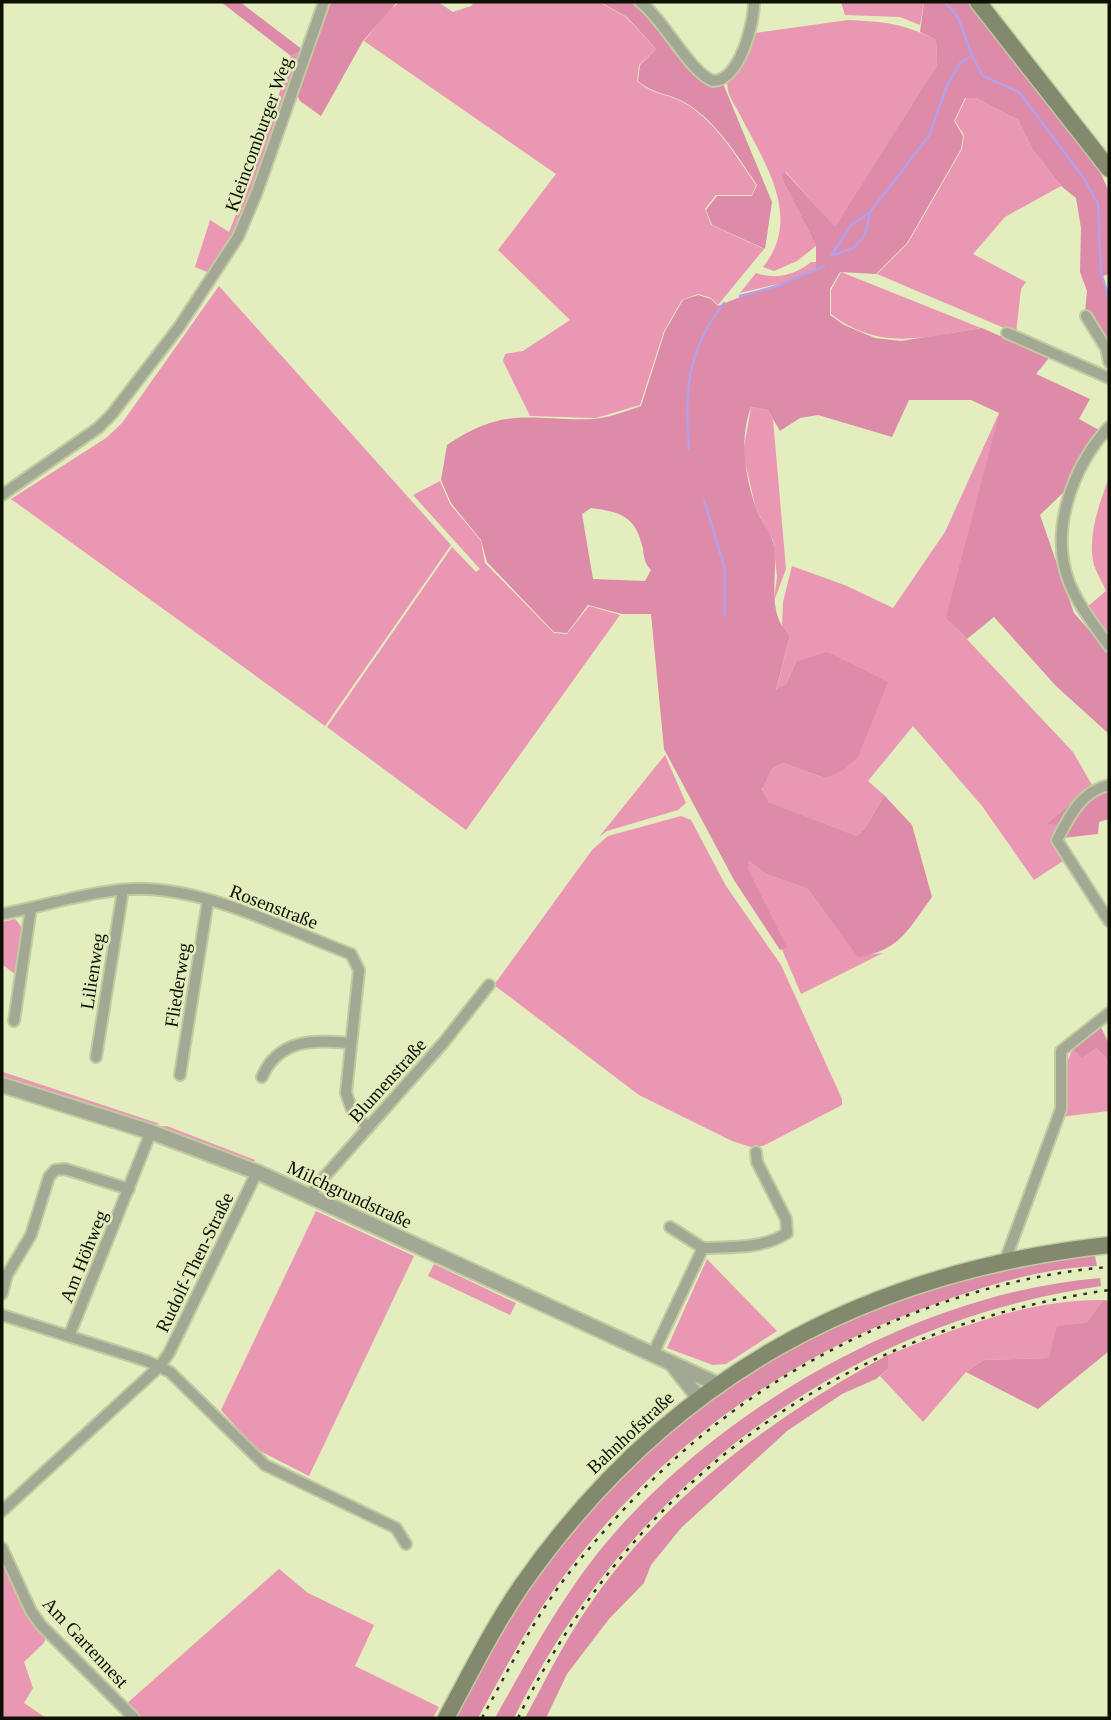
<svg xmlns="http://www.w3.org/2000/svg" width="1111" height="1720" viewBox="0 0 1111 1720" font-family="'Times New Roman',serif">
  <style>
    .green { fill: #ea97b4 }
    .forest { fill: #dd8ba9; fill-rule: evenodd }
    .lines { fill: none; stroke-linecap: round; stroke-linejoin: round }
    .stream { stroke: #b4a0e9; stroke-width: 2.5 }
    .minor-casing { stroke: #c2caa0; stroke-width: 14 }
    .tertiary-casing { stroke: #c2caa0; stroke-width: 18 }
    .secondary-casing { stroke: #c2caa0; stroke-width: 19 }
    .minor { stroke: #a3a894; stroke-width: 10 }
    .tertiary { stroke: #a3a894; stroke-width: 14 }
    .secondary { stroke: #83896c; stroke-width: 16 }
    .rail { stroke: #2e321f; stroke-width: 2.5; stroke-dasharray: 3.5 7; stroke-linecap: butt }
    .labels { text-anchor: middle; stroke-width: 5; stroke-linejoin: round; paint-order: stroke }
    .street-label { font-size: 19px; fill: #0d1002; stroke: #e4edbe }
  </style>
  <rect width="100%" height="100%" fill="#e4edbe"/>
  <g class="green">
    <path d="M 400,2 L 438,2 L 453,12 L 471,6 L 474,2 L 599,2 L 626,17 L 656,49 L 639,65 L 637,81 C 654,96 668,93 686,104 C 716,122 736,156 756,185 L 752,195 L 716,195 L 705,209 L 711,225 L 764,249 L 718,305 L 711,298 L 698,294 L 682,300 L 664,331 L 640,405 L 596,418 L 530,416 L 503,361 L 505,354 L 523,351 L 570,320 L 498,250 L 556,174 L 364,41 L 389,10 Z"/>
    <polygon points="841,2 924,2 920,25 900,17 845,15"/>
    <path d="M 848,20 C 887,22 902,23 936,40 L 937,65 L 835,228 L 786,172 L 781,177 L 816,246 L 797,261 L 774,271 L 763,267 C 805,215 761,158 737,109 C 732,101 725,89 728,79 C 731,65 746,44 755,33 Z"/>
    <path d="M 303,50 C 289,89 238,258 207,272 L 195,267 L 210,220 L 229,232 L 260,154 L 291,56 Z"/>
    <polygon points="966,98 976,98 1018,120 1033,150 1061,186 1005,217 973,254 1026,282 1021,289 1016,333 877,274 908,243 962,149 964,135 955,121"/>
    <path d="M 811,262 L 816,262 L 816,268 L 791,281 L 740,293 L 756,273 C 776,280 795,275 811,262 Z"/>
    <path d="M 841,272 L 981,328 C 925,337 880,352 831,314 L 831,290 Z"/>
    <polygon points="219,286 451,545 325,726 11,499 106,438 122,423"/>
    <polygon points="751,407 768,410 773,419 786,569 774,601 777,577 773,540 756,509 743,453"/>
    <path d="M 999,413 L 947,618 L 1073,752 L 1092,785 L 1047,823 L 1062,825 L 1053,838 L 1066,859 L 1034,880 L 982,806 L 913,726 L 868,781 L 884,795 C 875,809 870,826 857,836 L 767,802 L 762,788 L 772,769 L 783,763 L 825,778 L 796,662 L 786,684 L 776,691 L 790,635 L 782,628 L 783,602 L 792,566 L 847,586 L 893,608 L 945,532 Z"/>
    <path d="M 1109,478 L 1109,636 L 1087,607 L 1106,591 C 1103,583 1097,574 1094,565 C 1087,537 1099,504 1109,478 Z"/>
    <polygon points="440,481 450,504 481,541 485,563 554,633 567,634 589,606 620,615 466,830 327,727 452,547 476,572 480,569 413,495"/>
    <polygon points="665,755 686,803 678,810 607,831 599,837"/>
    <polygon points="681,816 691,820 726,886 781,965 842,1099 842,1105 763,1146 751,1147 732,1141 639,1095 494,985 592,850 608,836"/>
    <polygon points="749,861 766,874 808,889 858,956 883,953 801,994 747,868"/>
    <path d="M 15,919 C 31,934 21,957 17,976 L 2,964 L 2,922 Z"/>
    <path d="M 1096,1048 L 1109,1061 L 1109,1111 L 1060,1117 C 1068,1091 1060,1071 1073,1049 L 1082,1057 Z"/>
    <polygon points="3,1072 160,1124 147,1125 2,1078"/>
    <polygon points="167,1126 255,1160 253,1165 152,1127"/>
    <polygon points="316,1211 414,1256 309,1476 256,1449 221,1410"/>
    <polygon points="707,1259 777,1331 726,1364 713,1365 667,1348"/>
    <polygon points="434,1264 516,1303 510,1315 428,1276"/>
    <path d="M 1103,1300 L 1086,1323 L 1049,1358 L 984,1360 L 966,1372 L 923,1422 L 880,1376 L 888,1369 L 888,1355 C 956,1328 1030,1299 1103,1300 Z"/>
    <polygon points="2,1554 46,1636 44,1643 24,1662 33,1688 24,1703 46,1718 2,1718"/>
    <polygon points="279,1569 308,1593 374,1625 355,1666 439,1707 433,1718 140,1718 125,1705"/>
  </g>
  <g class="forest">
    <polygon points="221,2 240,2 303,50 291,56"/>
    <polygon points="327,2 397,2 363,41 321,116 300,101 296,93"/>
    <path d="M 600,2 L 633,2 L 651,15 L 700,77 L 722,81 L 772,202 L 765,249 L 712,225 L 706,210 L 717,196 L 752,196 L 757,185 C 737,155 717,122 686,103 C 669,93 655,95 638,81 L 640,65 L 656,49 L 627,17 Z"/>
    <path d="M 924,2 L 972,2 L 1099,169 L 1109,192 L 1109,274 L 1103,276 L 1109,294 L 1109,353 L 1085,312 L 1087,291 L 1080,272 L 1081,228 L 1076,198 L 1061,186 L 1033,150 L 1018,120 L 976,98 L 965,98 L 954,121 L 963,136 L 961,149 L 907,243 L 876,274 L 840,272 L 830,289 L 830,315 L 844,325 L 875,338 L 901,341 L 982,328 L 1049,358 L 1036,374 L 1090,399 L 1079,419 L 1099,430 L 1070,486 L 1040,515 L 1074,613 L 1109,653 L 1109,734 L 1056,686 L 994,617 L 967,639 L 946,618 L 999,413 L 971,400 L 909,400 L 892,437 L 818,415 L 800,418 L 780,431 L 768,410 L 751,407 C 739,439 745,476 756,508 C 760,520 770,530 773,542 C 780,572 764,613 790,635 L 776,690 L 786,684 L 796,662 L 827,652 L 888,682 L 858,757 L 843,770 L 825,778 L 783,763 L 772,769 L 762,789 L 768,802 L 857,836 C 870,826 875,809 884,795 L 912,825 L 932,897 C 908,929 900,951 858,957 L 808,889 L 766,874 L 749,861 L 748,869 L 787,947 L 780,950 L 734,880 L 664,749 L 651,614 L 622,614 L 588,605 L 567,633 L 554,632 L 487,562 L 481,540 L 451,503 L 441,480 L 447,445 C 507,405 529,421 593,419 C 609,418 626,411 641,406 L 665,331 L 683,300 L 698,295 L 711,299 L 718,306 C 751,291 785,285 816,268 L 816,246 L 781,177 L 785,172 L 835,227 L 937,65 L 936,40 L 920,32 ZM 591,508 C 622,512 636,517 643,549 C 644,558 645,564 651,570 L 645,581 L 593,579 L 582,514 Z"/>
    <polygon points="1109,781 1109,819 1099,822 1098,834 1063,838 1062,825 1046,824 1092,785"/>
    <polygon points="1100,1025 1109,1044 1109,1061 1096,1048 1082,1058 1073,1049"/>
    <path d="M 1094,1251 L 1097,1266 C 1042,1268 984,1286 932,1305 C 789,1355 661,1447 569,1569 C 533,1615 506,1667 478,1718 L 452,1718 L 526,1589 L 571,1531 L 640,1456 L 713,1396 L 828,1327 L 931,1286 Z"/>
    <path d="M 1100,1278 L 1101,1286 C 842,1324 630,1484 514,1718 L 495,1718 C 535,1647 573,1575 630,1516 C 746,1393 930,1292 1100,1278 Z"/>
    <polygon points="1103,1300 1109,1301 1109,1351 1038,1409 966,1372 984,1360 1049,1358 1057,1326 1086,1323"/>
    <path d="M 888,1355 L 888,1369 L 876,1379 L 842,1394 L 787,1431 L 681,1528 L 651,1565 L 644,1583 L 609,1619 L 567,1674 L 546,1718 L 525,1718 C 545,1681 564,1642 588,1607 C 663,1497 773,1417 888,1355 Z"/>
  </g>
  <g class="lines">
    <g class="stream">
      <polyline points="945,2 958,17 972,56 983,76 1019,92 1083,177 1098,204 1101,273 1109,300"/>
      <polyline points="832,254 851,225 869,213"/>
      <polyline points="831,256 854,248 865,235 870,212 929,136 948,83 961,62 972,56"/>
      <polyline points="740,296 778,286 824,266"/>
      <path d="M 689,449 C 685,390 686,352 724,303"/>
      <polyline points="704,500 725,569 725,615"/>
    </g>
    <defs>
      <g id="minor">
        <path d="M 640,2 C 664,19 690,73 713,81 C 740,80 754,24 754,2"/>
        <polyline points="1086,316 1106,348 1109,362"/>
        <polyline points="1007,333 1109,378"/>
        <path d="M 1109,427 C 1073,466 1049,530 1069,582 C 1078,605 1095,626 1109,646"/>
        <polyline points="2,495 98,428 112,414 179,327 238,237 257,192 324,2"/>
        <path d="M 1109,785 C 1080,792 1070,816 1057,840 L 1109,921"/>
        <path d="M 2,914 C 45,906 107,886 149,889 C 218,893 287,930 351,954 L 359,970 L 346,1093 L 352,1110 L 368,1128"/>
        <polyline points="14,1021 31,908"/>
        <polyline points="96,1057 123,890"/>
        <polyline points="180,1075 208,900"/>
        <path d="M 262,1077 C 278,1039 315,1039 350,1043"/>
        <polyline points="309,1197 318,1184 444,1042 489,985"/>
        <polyline points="670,1227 703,1248"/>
        <polyline points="1005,1261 1061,1109 1061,1051 1109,1013"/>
        <polyline points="2,1294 7,1275 31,1235 49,1177 55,1170 65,1169 129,1189"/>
        <polyline points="2,1315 147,1361 170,1372 265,1465 396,1528 406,1544"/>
        <polyline points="69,1336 151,1132"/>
        <path d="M 653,1354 L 703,1248 C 731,1247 763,1249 787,1233 L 786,1219 L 757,1162 L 756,1152"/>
        <polyline points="2,1511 160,1366 169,1353 257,1172"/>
        <polyline points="2,1548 31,1611 41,1625 134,1718"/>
      </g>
      <g id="tertiary">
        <polyline points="2,1085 151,1132 257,1172 717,1384"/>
        <polyline points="672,1364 699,1398"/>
      </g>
      <g id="secondary">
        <polyline points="978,2 1109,169"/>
        <path d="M 446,1718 C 470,1674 493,1627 522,1585 C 666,1379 861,1272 1109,1245"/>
      </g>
    </defs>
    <use href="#minor" class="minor-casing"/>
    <use href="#tertiary" class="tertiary-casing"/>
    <use href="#secondary" class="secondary-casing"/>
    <use href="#minor" class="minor"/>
    <use href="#tertiary" class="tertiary"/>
    <use href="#secondary" class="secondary"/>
    <g class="rail">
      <path d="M 482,1718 C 510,1667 536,1614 573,1568 C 616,1515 664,1464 719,1422 C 826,1338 974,1278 1109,1267"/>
      <path d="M 518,1718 C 637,1477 843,1329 1109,1290"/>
    </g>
  </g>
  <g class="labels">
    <g class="street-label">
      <text transform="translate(258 134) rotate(-70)" y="7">Kleincomburger Weg</text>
      <text transform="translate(274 906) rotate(21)" y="7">Rosenstraße</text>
      <text transform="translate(92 971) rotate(-81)" y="7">Lilienweg</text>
      <text transform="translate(177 985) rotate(-81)" y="7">Fliederweg</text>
      <text transform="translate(387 1080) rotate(-48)" y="7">Blumenstraße</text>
      <text transform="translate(350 1194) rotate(25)" y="7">Milchgrundstraße</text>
      <text transform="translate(83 1256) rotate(-68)" y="7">Am Höhweg</text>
      <text transform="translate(194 1262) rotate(-64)" y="7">Rudolf-Then-Straße</text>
      <text transform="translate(630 1432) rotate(-43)" y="7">Bahnhofstraße</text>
      <text transform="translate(86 1642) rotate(47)" y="7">Am Gartennest</text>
    </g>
  </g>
  <rect width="1111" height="1720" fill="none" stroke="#0d1002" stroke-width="7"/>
</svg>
